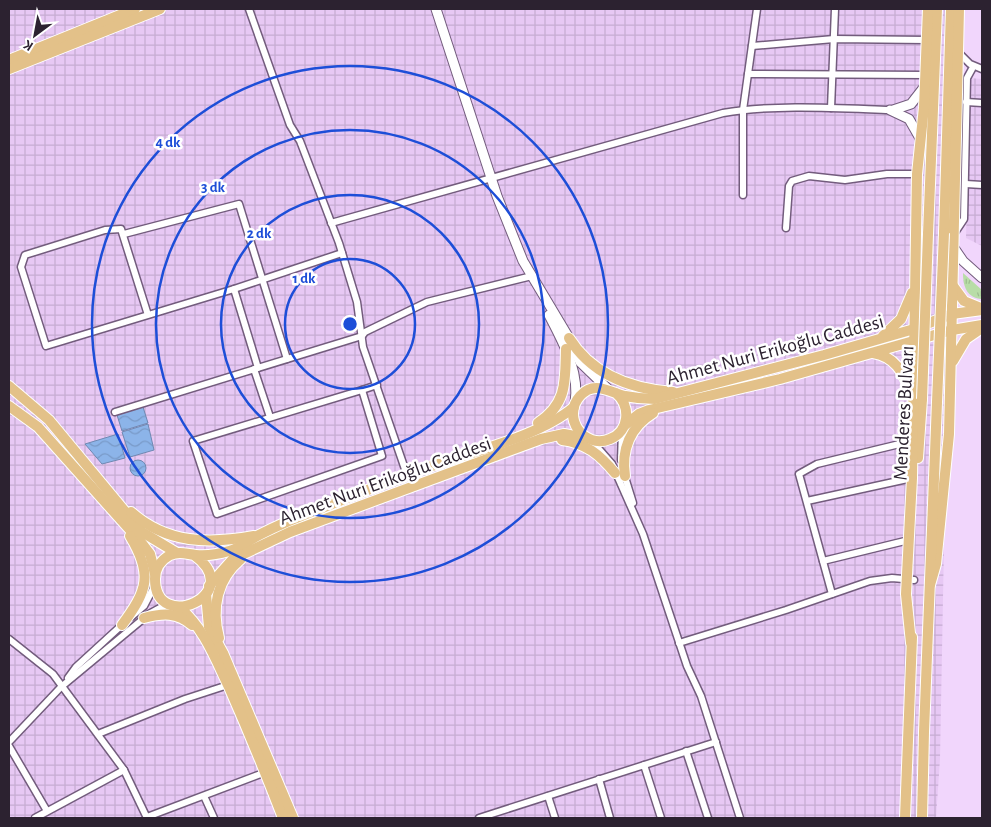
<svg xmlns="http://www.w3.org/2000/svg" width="991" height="827" viewBox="0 0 991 827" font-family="'Alegreya Sans',sans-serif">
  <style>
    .industrial { fill: url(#industrial-grid) }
    .grass { fill: url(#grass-tufts) }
    .water { fill: url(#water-waves); stroke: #6f88b2 }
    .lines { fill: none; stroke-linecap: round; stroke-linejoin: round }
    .street-casing { stroke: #735c7d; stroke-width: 9 }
    .secondary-casing { stroke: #735c7d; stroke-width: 11 }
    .primary-casing { stroke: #fff; stroke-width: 12 }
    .street { stroke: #fff; stroke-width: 6 }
    .secondary { stroke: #fff; stroke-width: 9 }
    .primary { stroke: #e3c189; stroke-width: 10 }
    .primary-bridge-casing { stroke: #fff; stroke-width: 12; stroke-linecap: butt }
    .primary-bridge { stroke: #e3c189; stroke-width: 10 }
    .ring { fill: none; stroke: #1d4ed8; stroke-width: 2.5 }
    .labels { text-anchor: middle; stroke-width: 5; stroke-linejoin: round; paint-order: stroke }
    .street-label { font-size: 20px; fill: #2c2230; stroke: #fff }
    .centre { fill: #1d4ed8; stroke: #fff; stroke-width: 2.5 }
    .ring-label { font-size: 15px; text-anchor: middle; font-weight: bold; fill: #1d4ed8; stroke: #fff; stroke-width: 5; stroke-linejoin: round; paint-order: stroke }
  </style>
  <defs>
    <pattern id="industrial-grid" width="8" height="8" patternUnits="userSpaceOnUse" patternTransform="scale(1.25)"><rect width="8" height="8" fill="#e7c8f4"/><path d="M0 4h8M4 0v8" fill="none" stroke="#c6acd2"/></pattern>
    <pattern id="grass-tufts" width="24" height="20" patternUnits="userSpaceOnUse" patternTransform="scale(1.25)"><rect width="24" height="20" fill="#b8dda7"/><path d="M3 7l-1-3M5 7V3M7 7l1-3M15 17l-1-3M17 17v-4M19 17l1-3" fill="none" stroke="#9ebd90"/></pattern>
    <pattern id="water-waves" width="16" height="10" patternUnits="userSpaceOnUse" patternTransform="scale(1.25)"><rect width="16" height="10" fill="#8cb4e9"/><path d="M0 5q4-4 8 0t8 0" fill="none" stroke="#799ac8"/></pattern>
  </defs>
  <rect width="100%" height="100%" fill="#f1d6fc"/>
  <g class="industrial">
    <polygon points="9,9 954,9 940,759 936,818 9,818"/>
    <polygon points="970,78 982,79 982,246 966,238"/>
  </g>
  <path class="grass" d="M 963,273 L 982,290 L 982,299 C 967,298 963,287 963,273 Z"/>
  <g class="water">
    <polygon points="143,407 148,423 122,431 117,415"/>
    <polygon points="148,424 154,450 130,457 122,432"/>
    <polygon points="118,434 125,458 102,464 85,444"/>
    <circle cx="138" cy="468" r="8"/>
  </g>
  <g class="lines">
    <defs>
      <g id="street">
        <polyline points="249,9 290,125 300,141 339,243 357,302 363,347 407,475"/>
        <polyline points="752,46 834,39 927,40"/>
        <polyline points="959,53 970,64 982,69"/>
        <polyline points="748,74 926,75"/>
        <polyline points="966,102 982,103"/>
        <polyline points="831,108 835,9"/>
        <polyline points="966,184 982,185"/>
        <polyline points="743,195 743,110 757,9"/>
        <path d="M 331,223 L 723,113 C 777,104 835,108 890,110"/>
        <polyline points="786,228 789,186 792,181 809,176 845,180 887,174 917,174"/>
        <polyline points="124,234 239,204 287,359"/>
        <polyline points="954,234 964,219 967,78 972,69"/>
        <polyline points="234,289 342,253"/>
        <polyline points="148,315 121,229 105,230 25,255 21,267 46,346 234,289 258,368"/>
        <polyline points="254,369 270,417"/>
        <polygon points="362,390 382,456 217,514 193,441"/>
        <polyline points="362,390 377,385"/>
        <polyline points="115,412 362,336 365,332 427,302 532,276"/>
        <polyline points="591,440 612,464 643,534 687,666 701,696 740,818"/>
        <polyline points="621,460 622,430"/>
        <polyline points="624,474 633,503"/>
        <polyline points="807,501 912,478"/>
        <polyline points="823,561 909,540"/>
        <polyline points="832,594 799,474 817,464 912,441"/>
        <polyline points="131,617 144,606 155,585"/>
        <polyline points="9,639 53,674 124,770 147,818"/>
        <polyline points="679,643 786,610 870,581 892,578 914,580"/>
        <polyline points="68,678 76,667 123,624"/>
        <polyline points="98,734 185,699 228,685"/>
        <polyline points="9,742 61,687 149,614 160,608 172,606"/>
        <polyline points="9,746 47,811"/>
        <polyline points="686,751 708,818"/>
        <polyline points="644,765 661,818"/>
        <polyline points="599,779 610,818"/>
        <polyline points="204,796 214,818"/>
        <polyline points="548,796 555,818"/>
        <polyline points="147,817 266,772"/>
        <polyline points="35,818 124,770"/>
        <polyline points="479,818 716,742"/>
      </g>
      <g id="secondary">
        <polyline points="436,9 497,196 523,261 569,338 580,362 608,389"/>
        <polyline points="890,110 909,119 921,140"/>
        <polyline points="893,110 911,104 925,86"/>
        <polyline points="952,245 963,261 982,278"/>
        <path d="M 549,315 C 563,343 580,371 575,403"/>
      </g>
      <g id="primary">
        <polyline points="9,60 135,9"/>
        <polyline points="9,69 160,9"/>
        <polyline points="944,233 951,9"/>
        <polyline points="928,234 937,9"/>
        <polyline points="953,286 964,301 981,308"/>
        <polyline points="883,336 901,319 912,293"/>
        <path d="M 569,338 C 592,375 631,389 673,392"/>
        <path d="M 873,353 C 897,357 903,374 912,394"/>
        <polyline points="953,361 966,339 982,328"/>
        <polyline points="9,386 49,420 142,532 177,553"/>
        <path d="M 616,393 C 631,406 630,431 610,439 C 584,450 561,417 580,396 C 594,380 609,392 625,396 C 635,398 645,399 655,399 L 824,355 L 914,329 L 952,314 L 982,310"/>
        <polyline points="9,406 38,427 140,541 150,554 155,574"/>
        <path d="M 538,423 C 568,403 565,380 566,349"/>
        <polyline points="625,425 639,414 649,410 780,379 952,330 982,325"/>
        <path d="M 562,440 C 586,443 600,455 615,473"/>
        <polyline points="918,458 922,399"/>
        <path d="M 625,476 C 621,450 630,427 653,413"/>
        <path d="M 131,512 C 167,544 209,544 254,536"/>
        <path d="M 194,555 C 248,594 155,635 155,579 C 155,569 161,560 170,555 C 180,551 186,554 196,555 C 207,556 219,554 229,551 C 241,548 249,540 259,535 C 280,524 300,516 322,508 C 360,493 399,477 438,464 C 479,450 541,435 574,407"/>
        <polyline points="930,585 936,564 949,434 959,9"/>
        <polyline points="209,586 233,559 290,532 541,439 564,434 585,438"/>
        <polyline points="206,594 209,627 223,653 293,818"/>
        <path d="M 179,607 C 204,628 215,658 229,687 C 248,730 266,774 283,818"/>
        <path d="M 144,618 C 163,613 177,612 192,625"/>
        <path d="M 122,625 C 148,590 153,574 130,536"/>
        <path d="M 219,638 C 211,608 217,579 241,559"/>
        <polyline points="911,643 906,594 912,478 917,174 924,107 928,9"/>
        <polyline points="905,818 912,637"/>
        <polyline points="922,818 924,732 937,402"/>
      </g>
    </defs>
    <use href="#street" class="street-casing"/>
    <use href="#secondary" class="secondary-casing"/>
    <use href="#primary" class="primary-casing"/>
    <use href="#street" class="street"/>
    <use href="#secondary" class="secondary"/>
    <use href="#primary" class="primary"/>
    <defs>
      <g id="primary-bridge">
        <polyline points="922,399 928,234"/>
        <polyline points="937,402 944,233"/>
      </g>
    </defs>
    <use href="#primary-bridge" class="primary-bridge-casing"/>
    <use href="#primary-bridge" class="primary-bridge"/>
  </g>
  <g class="ring">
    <circle cx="350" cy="324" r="65"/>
    <circle cx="350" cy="324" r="129"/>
    <circle cx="350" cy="324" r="194"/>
    <circle cx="350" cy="324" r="258"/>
  </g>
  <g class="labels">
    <g class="street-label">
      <text transform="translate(775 349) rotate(-15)" y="7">Ahmet Nuri Erikoğlu Caddesi</text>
      <text transform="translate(903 413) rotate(-87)" y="7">Menderes Bulvarı</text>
      <text transform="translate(385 480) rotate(-20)" y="7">Ahmet Nuri Erikoğlu Caddesi</text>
    </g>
  </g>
  <circle cx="350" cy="324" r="8" class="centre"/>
  <g class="ring-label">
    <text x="168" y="147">4 dk</text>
    <text x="213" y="192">3 dk</text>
    <text x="259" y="238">2 dk</text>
    <text x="304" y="283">1 dk</text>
  </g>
  <rect width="991" height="827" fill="none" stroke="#2c2230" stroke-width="20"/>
  <g transform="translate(35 35) rotate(212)" stroke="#ffffff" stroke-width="4" paint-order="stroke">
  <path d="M0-4L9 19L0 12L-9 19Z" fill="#2c2230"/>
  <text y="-8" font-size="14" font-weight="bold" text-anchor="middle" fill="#2c2230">K</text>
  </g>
</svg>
